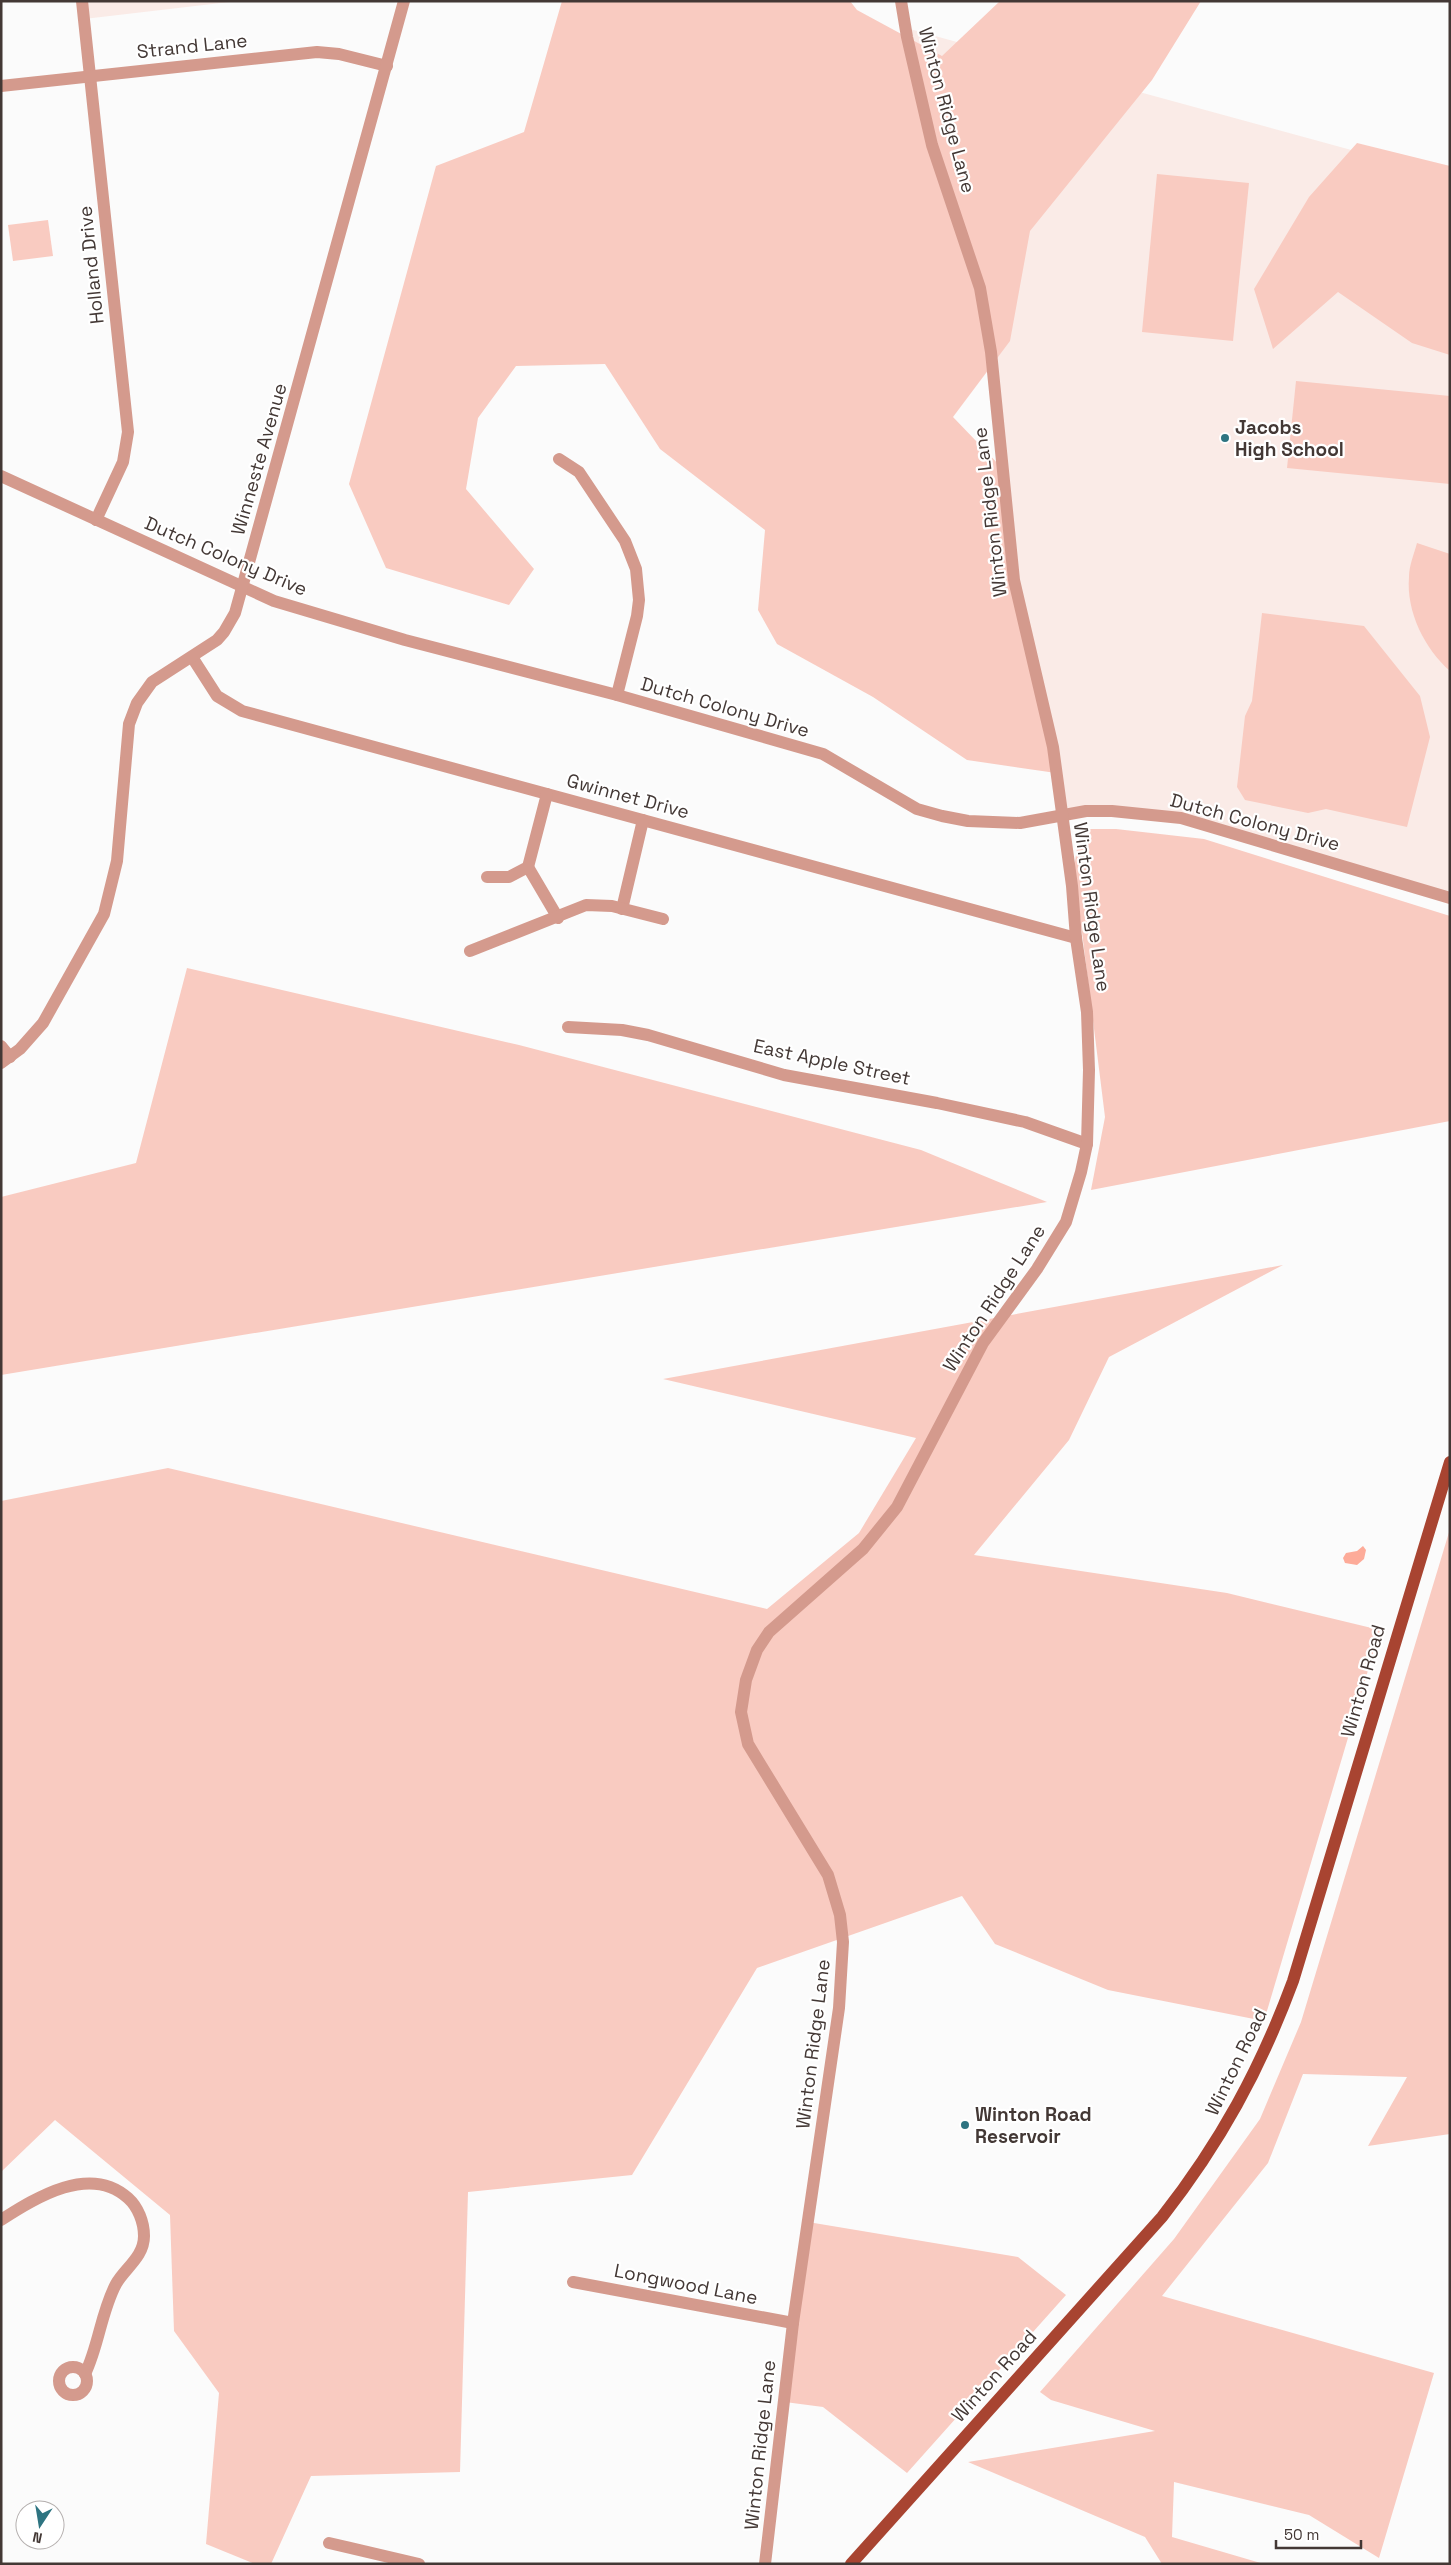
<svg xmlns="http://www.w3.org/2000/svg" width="1451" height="2565" font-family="'Space Grotesk',sans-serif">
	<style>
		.built { fill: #faebe7 }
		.green { fill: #f9cbc1 }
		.water { fill: #fdab99 }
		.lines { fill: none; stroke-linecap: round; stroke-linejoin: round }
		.minor { stroke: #d49a8d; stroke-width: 12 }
		.major { stroke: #a84431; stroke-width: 12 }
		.poi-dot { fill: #2e7481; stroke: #fff; stroke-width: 2 }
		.labels { text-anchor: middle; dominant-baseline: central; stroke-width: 4.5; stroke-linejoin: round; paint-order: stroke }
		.street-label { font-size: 19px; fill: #433835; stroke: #fff }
		.poi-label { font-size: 19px; font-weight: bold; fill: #433835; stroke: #fff; text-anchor: start }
	</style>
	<rect width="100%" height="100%" fill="#fbfbfb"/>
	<g class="built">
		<polygon points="82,1 238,1 84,19"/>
		<polygon points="906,28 1450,177 1450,898 1181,818 1061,816 1019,605 991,352"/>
	</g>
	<g class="green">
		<polygon points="562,1 850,1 857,10 942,56 1000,1 1201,1 1152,80 1030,231 1010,341 953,417 1003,469 1014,580 1056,773 967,760 873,697 777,644 758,610 765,530 660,449 605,364 516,366 478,418 466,489 534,569 509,605 386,568 349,484 436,166 524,132"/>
		<polygon points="1357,143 1450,166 1450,355 1412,343 1338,292 1273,349 1254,289 1309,197"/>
		<polygon points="1157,174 1249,183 1233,341 1142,332"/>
		<polygon points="48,220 53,256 13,261 8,225"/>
		<polygon points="1296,381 1450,396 1450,484 1287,468"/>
		<path d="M1417 543 1450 554V671C1425 649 1406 612 1409 577 1409 566 1414 554 1417 543Z"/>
		<polygon points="1262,613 1364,626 1420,696 1430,737 1407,827 1326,809 1308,813 1245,800 1237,787 1245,716 1252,701"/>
		<polygon points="1080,829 1116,829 1204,839 1450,916 1450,1121 1091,1190 1105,1117 1074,868"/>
		<polygon points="187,968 519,1045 921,1150 1047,1202 1,1375 1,1197 136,1163"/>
		<polygon points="1283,1265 1109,1357 1069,1440 974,1555 1227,1593 1380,1630 1264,2021 1108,1990 995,1944 962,1896 757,1968 632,2175 468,2192 460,2472 311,2476 271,2564 255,2564 206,2544 219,2393 174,2331 170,2215 55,2120 1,2172 1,1501 168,1468 767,1609 859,1533 916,1438 663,1379"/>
		<polygon points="1450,1529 1450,2134 1368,2146 1407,2077 1303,2074 1268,2163 1162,2296 1434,2373 1379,2558 1309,2515 1174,2482 1172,2537 1264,2564 1162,2564 1145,2537 968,2462 1155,2431 1051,2400 1040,2392 1174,2239 1260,2119 1301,2022"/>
		<polygon points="808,2222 1018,2257 1066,2295 907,2473 823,2407 785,2402"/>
	</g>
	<polygon class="water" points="1363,1546 1366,1550 1364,1559 1357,1565 1345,1563 1343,1558 1346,1553 1357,1551"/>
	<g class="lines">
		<g class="minor">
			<polyline points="82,1 128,432 123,462 96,520"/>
			<polyline points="1,86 317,52 339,54 387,66"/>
			<polyline points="559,459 579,472 625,541 636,569 639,600 637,616 617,695"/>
			<polyline points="1,476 274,601 405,640 617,695 823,754 917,809 942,816 968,821 1020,823 1086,811 1112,811 1181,818 1450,898"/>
			<polyline points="192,657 217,696 242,711 1076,938"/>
			<polyline points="528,867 558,918"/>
			<polyline points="487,877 509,877 528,867 547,794"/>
			<polyline points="622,909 643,820"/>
			<polyline points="470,951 586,905 612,906 663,919"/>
			<polyline points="568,1027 622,1030 648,1035 784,1075 937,1103 1025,1122 1087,1144"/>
			<polyline points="1,1046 10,1057"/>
			<polyline points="1,1063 20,1049 43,1023 104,914 117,861 129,724 137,703 152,682 217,640 224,632 235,613 404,1"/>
			<path d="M1 2220C37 2197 90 2164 128 2198 138 2207 144 2222 144 2236 144 2257 125 2268 116 2284 101 2312 99 2345 85 2374"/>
			<polyline points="573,2282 793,2323"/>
			<circle cx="73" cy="2381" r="14"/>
			<polyline points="329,2543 419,2564"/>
			<polyline points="765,2564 793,2323 839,2008 843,1942 840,1915 828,1875 748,1744 741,1712 746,1680 757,1650 769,1632 863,1549 897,1507 983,1343 1037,1269 1066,1222 1081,1172 1087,1144 1089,1070 1087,1012 1076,938 1072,886 1053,747 1014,580 991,352 980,288 932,145 907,37 901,1"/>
		</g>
		<path class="major" d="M851 2564 1162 2217C1220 2143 1260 2070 1293 1981L1450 1462"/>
	</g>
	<g class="poi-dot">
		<circle cx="1225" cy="438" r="5"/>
		<circle cx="965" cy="2125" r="5"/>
	</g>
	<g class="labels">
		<g class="street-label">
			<text transform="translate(192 46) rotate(-6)">Strand Lane</text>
			<text transform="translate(947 110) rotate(75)">Winton Ridge Lane</text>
			<text transform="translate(91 265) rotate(-96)">Holland Drive</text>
			<text transform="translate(259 459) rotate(-74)">Winneste Avenue</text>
			<text transform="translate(990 512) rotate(-97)">Winton Ridge Lane</text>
			<text transform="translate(226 556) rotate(23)">Dutch Colony Drive</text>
			<text transform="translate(725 707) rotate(16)">Dutch Colony Drive</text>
			<text transform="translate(628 796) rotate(15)">Gwinnet Drive</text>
			<text transform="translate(1255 822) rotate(15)">Dutch Colony Drive</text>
			<text transform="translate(1092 907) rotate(82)">Winton Ridge Lane</text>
			<text transform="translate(832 1062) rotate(12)">East Apple Street</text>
			<text transform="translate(994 1298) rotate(-57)">Winton Ridge Lane</text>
			<text transform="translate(1363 1681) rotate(-74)">Winton Road</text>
			<text transform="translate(813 2044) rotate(-83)">Winton Ridge Lane</text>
			<text transform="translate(1236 2062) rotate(-64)">Winton Road</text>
			<text transform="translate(686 2284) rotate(11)">Longwood Lane</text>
			<text transform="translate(994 2376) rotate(-48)">Winton Road</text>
			<text transform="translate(760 2445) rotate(-84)">Winton Ridge Lane</text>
		</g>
		<g class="poi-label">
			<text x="1235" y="427">Jacobs<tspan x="1235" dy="22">High School</tspan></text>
			<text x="975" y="2114">Winton Road<tspan x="975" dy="22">Reservoir</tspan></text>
		</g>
	</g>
	<rect width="1451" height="2565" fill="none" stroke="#433835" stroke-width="5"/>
	<g transform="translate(40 2525) rotate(192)"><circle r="24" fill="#ffffff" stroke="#b4afae"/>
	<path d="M0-4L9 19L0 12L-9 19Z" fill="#2e7481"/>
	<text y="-8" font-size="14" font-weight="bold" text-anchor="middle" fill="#433835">N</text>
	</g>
	<path d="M1276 2540v8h85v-8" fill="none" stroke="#433835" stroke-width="2.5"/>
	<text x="1284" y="2540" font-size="15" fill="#433835" stroke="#ffffff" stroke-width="4" paint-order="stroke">50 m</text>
</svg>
